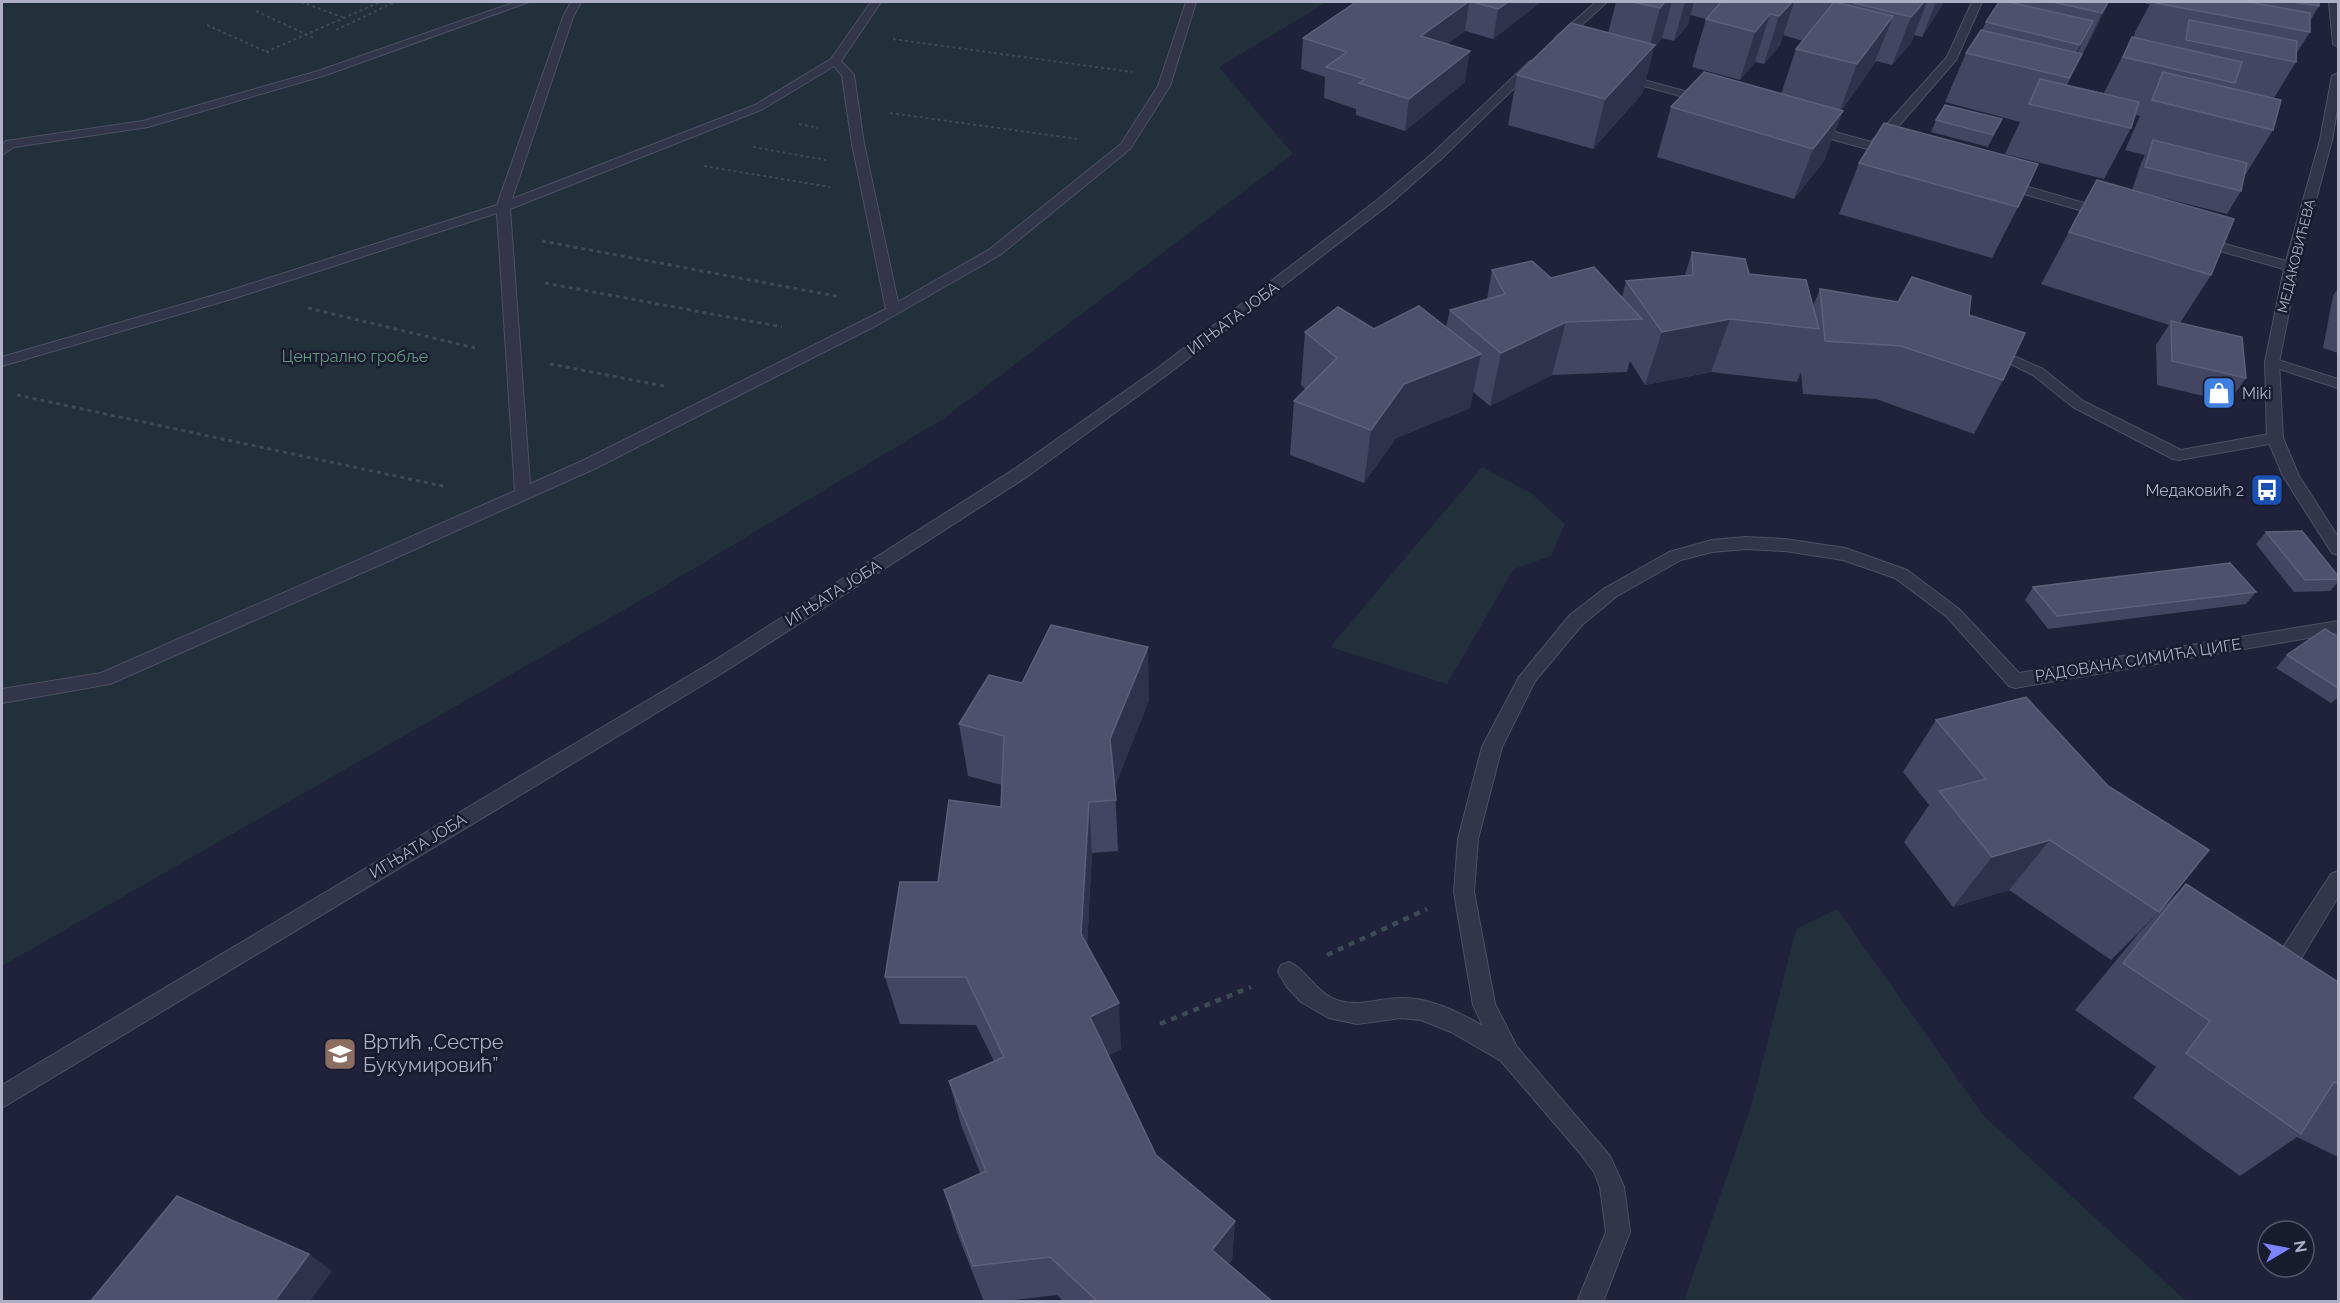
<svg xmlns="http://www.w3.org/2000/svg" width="2340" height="1303" font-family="Raleway,sans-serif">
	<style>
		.green { fill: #21303b }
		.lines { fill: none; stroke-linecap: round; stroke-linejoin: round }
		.lane-casing { stroke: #4e5065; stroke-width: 2 }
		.street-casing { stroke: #4e5065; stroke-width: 2 }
		.path-far2 { stroke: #3c4b55; stroke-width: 2; stroke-dasharray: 3 3; stroke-linecap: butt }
		.path-far1 { stroke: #3c4b55; stroke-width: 3; stroke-dasharray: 4 4; stroke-linecap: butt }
		.path { stroke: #3c4b55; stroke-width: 4.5; stroke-dasharray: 6 6; stroke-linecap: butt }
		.lane { fill: #33354a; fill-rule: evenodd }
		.street { fill: #33354a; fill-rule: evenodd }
		.wall { fill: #434562 }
		.shaded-wall { fill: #30324d }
		.building { fill: #4f506d; stroke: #5e5f7b; stroke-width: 1.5 }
		.labels { text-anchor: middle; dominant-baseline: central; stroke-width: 5; stroke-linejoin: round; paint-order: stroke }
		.far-street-label { font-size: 14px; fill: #aeafc7; stroke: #191b2f }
		.street-label { font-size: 16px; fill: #aeafc7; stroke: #191b2f }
		.park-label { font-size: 16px; fill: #649981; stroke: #191b2f }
		.poi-label { font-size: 16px; fill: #aeafc7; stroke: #191b2f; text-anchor: start }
		.near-poi-label { font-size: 20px; fill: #aeafc7; stroke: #191b2f; text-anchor: start }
	</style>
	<rect width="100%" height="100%" fill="#1f223a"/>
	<g class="green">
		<polygon points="2,2 1327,2 1219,67 1293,154 943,419 643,599 2,966"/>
		<polygon points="1482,467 1531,493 1565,524 1551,556 1514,569 1447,684 1330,647"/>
		<polygon points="1837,909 1984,1116 2186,1301 1684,1301 1752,1103 1796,929"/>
	</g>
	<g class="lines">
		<defs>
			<g id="lane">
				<polygon points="515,2 529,2 326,75 148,127 14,147 2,155 2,145 6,141 143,121 318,71"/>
				<path d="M571 2H581L573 17 512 199 755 105 831 59 871 2H881L841 61 854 75 864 144 898 302 990 249 1121 144 1158 86 1186 2H1196L1170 86 1130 149 1000 255 881 323 594 469 382 564 110 684 2 703V689L101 673 515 491 497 213 235 298 2 366V357L225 292 497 205 563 17ZM834 66 842 76 852 144 886 309 582 461 530 484 510 209 763 109Z"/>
				<polygon points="2016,357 2043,369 2083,401 2181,450 2275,433 2283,438 2275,443 2179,460 2173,459 2073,407 2033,375 2011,364 2009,361 2011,358"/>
				<polygon points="2272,358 2338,379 2338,388 2267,365 2265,362 2267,359"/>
				<path d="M1745 537 1785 539 1845 548 1907 570 1959 609 2019 673 2338 621V633L2015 688 2009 686 1947 617 1895 578 1843 560 1785 551 1745 549 1712 552 1681 560 1617 596 1582 625 1535 681 1502 747 1478 839 1474 892 1495 1004 1517 1047 1610 1156 1624 1187 1630 1232 1603 1302H1577L1606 1232 1600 1187 1594 1172 1579 1152 1501 1061 1451 1032 1421 1020 1401 1018 1357 1024 1329 1018 1301 1002 1287 987 1278 972 1281 965 1289 962C1307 969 1315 994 1340 1001 1361 1007 1379 998 1400 998 1429 997 1459 1012 1483 1026L1473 1005 1454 892 1458 839 1482 747 1519 677 1570 615 1605 588 1669 552 1712 540Z"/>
				<polygon points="2338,871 2338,897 2300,960 2292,963 2284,960 2281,953 2284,946 2331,874"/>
			</g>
			<g id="street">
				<polygon points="1596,2 1607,2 1563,42 1555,42 1555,38"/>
				<polygon points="1972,2 1982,2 1956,60 1882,145 1897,149 1897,155 1889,155 1806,132 1804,129 1810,125 1871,142 1947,57"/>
				<polygon points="2329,2 2338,2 2338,47 2333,44"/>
				<polygon points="1530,61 1540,63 1441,159 1391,203 1168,374 1028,476 724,672 2,1108 2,1085 712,662 1016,468 1158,368 1381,197 1433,153"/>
				<polygon points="2338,73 2338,104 2332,140 2298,267 2279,362 2283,438 2299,476 2338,537 2338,555 2332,553 2283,476 2267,438 2265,362 2284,269 2195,244 2193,241 2200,237 2286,261 2320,140 2332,76"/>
				<polygon points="1622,74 1710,98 1712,100 1706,103 1618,79 1616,77"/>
				<polygon points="2004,180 2112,211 2113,214 2107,218 2000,187 2000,181"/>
			</g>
		</defs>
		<use href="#lane" class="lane-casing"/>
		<use href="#street" class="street-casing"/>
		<g class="path-far2">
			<polyline points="301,2 345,18"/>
			<polyline points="256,11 316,39"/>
			<polyline points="207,25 269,53"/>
			<polyline points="336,30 395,2"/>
			<polyline points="893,39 1132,72"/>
			<polyline points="266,52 380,2"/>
			<polyline points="890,113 1078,139"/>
			<polyline points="799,124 818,128"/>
			<polyline points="753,147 826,160"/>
			<polyline points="704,166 830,187"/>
		</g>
		<g class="path-far1">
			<polyline points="542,241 841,297"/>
			<polyline points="545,283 782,327"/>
			<polyline points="308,308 475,348"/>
			<polyline points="550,364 664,386"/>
			<polyline points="17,395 447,487"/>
		</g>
		<g class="path">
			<polyline points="1327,955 1427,909"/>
			<polyline points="1160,1024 1251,987"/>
		</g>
		<use href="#lane" class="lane"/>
		<use href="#street" class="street"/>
	</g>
	<g class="wall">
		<polygon points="1356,2 1541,2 1493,39 1465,31 1447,44 1465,82 1405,131 1356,115 1356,109 1324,98 1325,77 1301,69 1303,38"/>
		<polygon points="1616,2 1944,2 1922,37 1914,35 1911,43 1892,65 1876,61 1874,64 1841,111 1843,111 1824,161 1794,199 1657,157 1671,107 1781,94 1796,49 1803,41 1783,35 1780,45 1764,64 1755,62 1740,80 1692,67 1706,19 1690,15 1688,25 1674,41 1662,38 1654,48 1642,94 1593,149 1508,125 1517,75 1608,33"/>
		<polygon points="1999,2 2114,2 2109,2 2067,85 2104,93 2132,37 2134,37 2135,32 2150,4 2146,4 2146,2 2319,2 2319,6 2310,21 2310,32 2296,54 2296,62 2274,98 2273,130 2244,177 2241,191 2227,214 2132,190 2141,163 2145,155 2125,150 2140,116 2135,115 2131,128 2104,179 2005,154 2020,122 1945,102 1966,53 1982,30 1986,22"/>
		<polygon points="2002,119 1988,147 1931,132 1936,120"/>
		<polygon points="1859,163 2018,207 1992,258 1839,214"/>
		<polygon points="2069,232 2211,275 2180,323 2246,378 2229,402 2157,385 2156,345 2169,325 2041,284"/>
		<polygon points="1692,252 1749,274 1813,306 1820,289 1969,315 2003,380 1974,434 1876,399 1803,394 1801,372 1797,382 1711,372 1645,385 1630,361 1627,372 1552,375 1490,406 1473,392 1470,408 1396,438 1364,483 1290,455 1294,401 1306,390 1301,385 1305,332 1374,329 1446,327 1450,310 1487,299 1492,270 1551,278 1622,297 1626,281 1685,275"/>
		<polygon points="2338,288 2338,353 2323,348 2333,296"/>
		<polygon points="2266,532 2338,576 2338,582 2330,591 2294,592 2256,544"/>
		<polygon points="2033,587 2256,592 2246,604 2048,629 2025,600"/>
		<polygon points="2338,637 2338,698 2331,703 2276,668 2287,655"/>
		<polygon points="1022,683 1149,700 1115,786 1118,851 1092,853 1087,946 1121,1049 1108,1056 1156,1155 1235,1221 1232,1260 1228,1264 1273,1302 1064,1302 1057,1295 997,1302 984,1302 956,1230 944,1190 980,1173 961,1125 949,1081 994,1061 976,1025 900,1024 885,977 938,882 1001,807 1002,785 968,776 959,724"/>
		<polygon points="1936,720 2159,912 2111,960 2009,890 1953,907 1904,842 1929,805 1903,772"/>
		<polygon points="2186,884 2338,982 2338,1157 2297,1137 2240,1176 2133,1098 2156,1067 2075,1010 2138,934"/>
	</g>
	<g class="shaded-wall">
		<polygon points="1468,2 1469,2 1465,31 1417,67 1421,36"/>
		<polygon points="1508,2 1541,2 1493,39 1498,9"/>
		<polygon points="1665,2 1672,2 1662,38 1654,48 1642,94 1593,149 1605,99 1648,52 1660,8"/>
		<polygon points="1685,2 1694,2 1688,25 1674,41"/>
		<polygon points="1792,2 1794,2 1780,45 1764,64 1779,16"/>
		<polygon points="1924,2 1927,2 1911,43 1892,65 1911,17"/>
		<polygon points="1936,2 1944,2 1922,37"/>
		<polygon points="2109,2 2091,39 2079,61 2102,13"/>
		<polygon points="1770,14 1755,62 1740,80 1755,32"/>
		<polygon points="1893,16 1874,64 1839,113 1857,64"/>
		<polygon points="2093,21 2070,69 2064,77 2080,45"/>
		<polygon points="1470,51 1465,82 1405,131 1409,99"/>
		<polygon points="1843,111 1824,161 1794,199 1813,149"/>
		<polygon points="1730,319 1711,372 1645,385 1662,332"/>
		<polygon points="1566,322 1552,375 1490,406 1501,353"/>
		<polygon points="1481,354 1470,408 1396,438 1364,483 1371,430 1404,384"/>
		<polygon points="1148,647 1149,700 1113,791 1110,739"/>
		<polygon points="1089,802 1092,853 1085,982 1081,934"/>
		<polygon points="2050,840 2009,890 1953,907 1992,857"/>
		<polygon points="1119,1003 1121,1049 1094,1063 1090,1017"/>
		<polygon points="1235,1221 1232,1260 1210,1288 1212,1250"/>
		<polygon points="309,1254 332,1271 309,1302 274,1302"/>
	</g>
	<g class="building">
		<polygon points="1356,2 1468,2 1421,36 1470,51 1409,99 1359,83 1365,79 1326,67 1347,52 1303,38"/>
		<polygon points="1473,2 1508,2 1498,9"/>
		<polygon points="1633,2 1665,2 1660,8"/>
		<polygon points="1718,2 1792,2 1779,16 1770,14 1755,32 1706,19 1721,2"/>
		<polygon points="1834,2 1893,16 1857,64 1796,49"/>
		<polygon points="1850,2 1924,2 1911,17"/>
		<polygon points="1999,2 2009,2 2093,21 2080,45 1986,22"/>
		<polygon points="2053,2 2108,2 2102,13"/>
		<polygon points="2157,2 2249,2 2310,13 2310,32 2156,3"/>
		<polygon points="2293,2 2319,2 2319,6"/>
		<polygon points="2189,20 2297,41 2296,62 2186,40"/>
		<polygon points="1571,23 1655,45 1605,99 1517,75"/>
		<polygon points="1981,30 2082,54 2069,78 1966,53"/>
		<polygon points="2132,37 2242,62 2235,83 2123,57"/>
		<polygon points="1704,72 1843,111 1813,149 1671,107"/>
		<polygon points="2163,72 2281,100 2273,130 2152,100"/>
		<polygon points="2040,79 2139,102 2131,128 2029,104"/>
		<polygon points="1945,105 2002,119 1993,135 1936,120"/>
		<polygon points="1884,123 2038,164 2018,207 1859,163"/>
		<polygon points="2153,140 2247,163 2241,191 2145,167"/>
		<polygon points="2097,180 2234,219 2211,275 2069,232"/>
		<polygon points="1692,252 1745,259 1749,274 1806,280 1819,329 1730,319 1662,332 1626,281 1693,275"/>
		<polygon points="1532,261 1551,278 1594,267 1642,319 1566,322 1501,353 1450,310 1505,294 1492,270"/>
		<polygon points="1912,277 1971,296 1969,315 2025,333 2003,380 1901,346 1825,341 1820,289 1898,302"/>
		<polygon points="1419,306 1481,354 1404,384 1371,430 1294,401 1337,358 1305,332 1338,307 1374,329"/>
		<polygon points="2171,321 2242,337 2246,378 2172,361"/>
		<polygon points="2302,531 2338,576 2338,579 2305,580 2266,532"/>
		<polygon points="2230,563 2256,592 2057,616 2033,587"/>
		<polygon points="1051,625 1148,647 1110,739 1116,800 1089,802 1081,934 1119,1003 1090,1017 1156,1155 1235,1221 1212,1250 1273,1302 1098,1302 1050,1257 973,1266 944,1190 986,1171 949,1081 1004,1057 966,977 885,977 900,882 938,882 949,800 1001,807 1004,736 959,724 989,675 1022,683"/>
		<polygon points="2325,629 2338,637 2338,688 2287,655"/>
		<polygon points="2026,697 2108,786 2209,850 2159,912 2050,840 1992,857 1939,791 1986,779 1936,720"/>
		<polygon points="2186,884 2338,982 2338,1084 2334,1082 2301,1134 2186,1053 2210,1021 2123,963"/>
		<polygon points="177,1196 309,1254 274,1302 90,1302"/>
	</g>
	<defs>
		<symbol id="shop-square" viewBox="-11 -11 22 22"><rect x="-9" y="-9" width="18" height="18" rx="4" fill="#3f7fe0" stroke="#191b2f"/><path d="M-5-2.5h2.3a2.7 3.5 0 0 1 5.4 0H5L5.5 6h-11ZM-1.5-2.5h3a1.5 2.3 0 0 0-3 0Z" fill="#fff"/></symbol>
		<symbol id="bus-square" viewBox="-11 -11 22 22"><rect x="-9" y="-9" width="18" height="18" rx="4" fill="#1a4fb4" stroke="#191b2f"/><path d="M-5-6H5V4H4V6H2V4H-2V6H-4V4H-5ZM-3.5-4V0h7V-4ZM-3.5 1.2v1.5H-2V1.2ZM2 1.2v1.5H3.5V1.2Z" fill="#fff"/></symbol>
		<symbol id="school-square" viewBox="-11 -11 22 22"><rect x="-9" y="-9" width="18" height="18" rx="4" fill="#8d6e63" stroke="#191b2f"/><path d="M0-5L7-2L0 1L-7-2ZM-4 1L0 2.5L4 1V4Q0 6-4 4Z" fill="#fff"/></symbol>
	</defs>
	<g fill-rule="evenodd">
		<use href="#shop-square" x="2200" y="374" width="38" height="38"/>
		<use href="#bus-square" x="2248" y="471" width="38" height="38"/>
		<use href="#school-square" x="321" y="1035" width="38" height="38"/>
	</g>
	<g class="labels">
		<g class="far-street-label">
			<text transform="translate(2296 256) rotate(-76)">МЕДАКОВИЋЕВА</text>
		</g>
		<g class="street-label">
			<text transform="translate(1233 318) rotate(-37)">ИГЊАТА ЈОБА</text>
			<text transform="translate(833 593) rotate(-32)">ИГЊАТА ЈОБА</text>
			<text transform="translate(2138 660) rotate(-9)">РАДОВАНА СИМИЋА ЦИГЕ</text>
			<text transform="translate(418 846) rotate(-31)">ИГЊАТА ЈОБА</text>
		</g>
		<g class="park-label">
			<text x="355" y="356">Централно гробље</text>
		</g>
		<g class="poi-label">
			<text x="2242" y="393">Miki</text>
			<text x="2244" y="490" text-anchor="end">Медаковић 2</text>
		</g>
		<g class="near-poi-label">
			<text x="363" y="1042">Вртић „Сестре<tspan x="363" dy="23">Букумировић”</tspan></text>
		</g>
	</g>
	<rect width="2340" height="1303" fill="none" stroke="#aeafc7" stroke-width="6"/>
	<g transform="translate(2286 1249) rotate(80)"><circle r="28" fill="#191b2f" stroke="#55566c" stroke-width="1.5"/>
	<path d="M0-4.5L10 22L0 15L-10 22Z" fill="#7b83ff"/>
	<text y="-9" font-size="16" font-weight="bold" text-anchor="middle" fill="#aeafc7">N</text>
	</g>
</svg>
